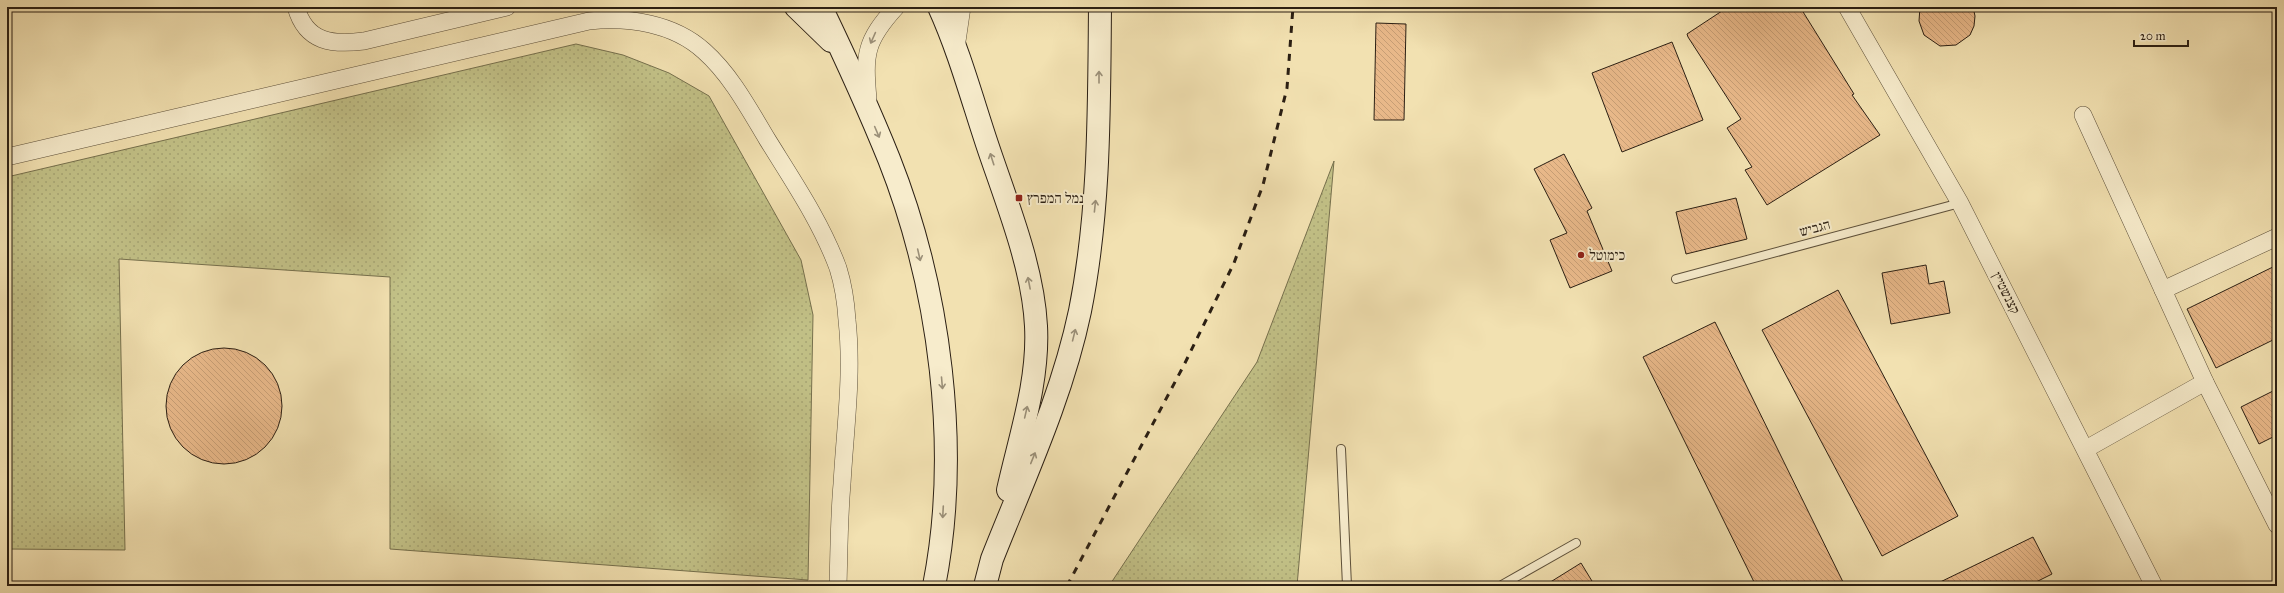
<svg xmlns="http://www.w3.org/2000/svg" width="2284" height="593" font-family="'IM FELL Great Primer','Frank Ruhl Libre',serif">
	<style>
		.grass { fill: url(#grass-dots); stroke: #76704d }
		.building { fill: url(#building-back-hatch); stroke: #2b1f13 }
		.lines { fill: none; stroke-linecap: round; stroke-linejoin: round }
		.lane-casing { stroke: #5d503a; stroke-width: 10 }
		.street-casing { stroke: #5d503a; stroke-width: 18 }
		.secondary-casing { stroke: #2b1f13; stroke-width: 24 }
		.lane { stroke: #f7eccc; stroke-width: 8 }
		.street { stroke: #f7eccc; stroke-width: 17 }
		.secondary { stroke: #f7eccc; stroke-width: 22 }
		.rail { stroke: #2b1f13; stroke-width: 3; stroke-dasharray: 7 7; stroke-linecap: butt }
		.oneway { stroke: #9b9079 }
		.poi-dot { fill: #8f2418; stroke: #f7eccc; stroke-width: 1.5 }
		.labels { text-anchor: middle; dominant-baseline: central; stroke-width: 4; stroke-linejoin: round; paint-order: stroke }
		.poi-label { font-size: 14px; fill: #2b1f13; stroke: #f7eccc; text-anchor: start }
		.street-label { font-size: 14px; fill: #2b1f13; stroke: #f7eccc }
	</style>
	<defs>
		<pattern id="grass-dots" width="8" height="8" patternUnits="userSpaceOnUse"><rect width="8" height="8" fill="#c2c187"/><path d="M2 2h.1M6 6h.1" fill="none" stroke="#a7a574" stroke-width="1.8" stroke-linecap="round"/></pattern>
		<pattern id="building-back-hatch" width="6" height="6" patternUnits="userSpaceOnUse"><rect width="6" height="6" fill="#e8b889"/><path d="M-1 5l2 2M0 0l6 6M5-1l2 2" fill="none" stroke="#c79e75"/></pattern>
	</defs>
	<rect width="100%" height="100%" fill="#f2e1b1"/>
	<filter id="stains"><feTurbulence type="fractalNoise" baseFrequency=".005" numOctaves="4"/><feColorMatrix values="0 0 0 0 .2 0 0 0 0 .09 0 0 0 0 .02 0 0 0 .5 -.17"/></filter>
	<radialGradient id="worn" r=".72"><stop offset=".6" stop-color="#630" stop-opacity="0"/><stop offset="1" stop-color="#630" stop-opacity=".3"/></radialGradient>
	<g class="grass">
		<polygon points="576,44 623,55 669,73 709,96 801,260 813,315 808,580 390,549 390,277 119,259 125,550 7,549 7,177"/>
		<polygon points="1334,161 1297,586 1109,586 1257,362"/>
	</g>
	<g class="building">
		<polygon points="1728,7 1800,7 1854,94 1852,95 1880,135 1767,205 1745,170 1752,167 1727,128 1741,119 1688,37 1687,34"/>
		<polygon points="1920,7 1973,7 1975,16 1974,26 1970,35 1956,45 1940,46 1924,35 1919,21"/>
		<polygon points="1376,23 1406,24 1404,120 1374,120"/>
		<polygon points="1672,42 1703,120 1622,152 1592,73"/>
		<polygon points="1564,154 1592,208 1587,211 1612,271 1570,288 1550,240 1567,233 1534,169"/>
		<polygon points="1736,198 1747,239 1686,254 1676,212"/>
		<polygon points="1926,265 1929,284 1944,281 1950,313 1891,324 1882,273"/>
		<polygon points="2277,265 2277,338 2216,368 2187,309"/>
		<polygon points="1838,290 1958,516 1882,556 1762,330"/>
		<polygon points="1715,322 1843,582 1835,586 1756,586 1643,357"/>
		<circle cx="224" cy="406" r="58"/>
		<polygon points="2277,389 2277,435 2259,444 2241,407"/>
		<polygon points="2033,537 2052,574 2028,586 1932,586"/>
		<polygon points="1581,563 1595,586 1544,586"/>
	</g>
	<g class="lines">
		<defs>
			<g id="lane">
				<polyline points="1676,279 1960,203"/>
				<polyline points="1341,449 1347,586"/>
				<polyline points="1500,586 1576,543"/>
			</g>
			<g id="street">
				<path d="M296 7C306 43 333 45 364 41L507 7"/>
				<polyline points="1847,7 1960,203 2154,586"/>
				<polyline points="956,48 962,7"/>
				<path d="M868 99C864 54 865 41 896 7"/>
				<polyline points="2083,115 2205,382 2277,525"/>
				<path d="M7 157 589 21C629 17 673 23 704 51 731 75 749 109 767 139 793 181 821 222 838 268 843 284 846 304 847 320 853 375 845 429 842 484 839 518 839 552 838 586"/>
				<polyline points="2163,290 2277,237"/>
				<polyline points="2086,449 2205,382"/>
			</g>
			<g id="secondary">
				<polyline points="796,7 831,41"/>
				<path d="M821 7C845 57 868 107 889 159 940 288 961 449 934 586"/>
				<path d="M939 7C959 51 972 99 987 144 1006 201 1033 266 1036 326 1039 381 1020 436 1008 490"/>
				<path d="M985 586 992 559C1024 478 1062 397 1080 311 1100 211 1099 109 1100 7"/>
			</g>
		</defs>
		<use href="#lane" class="lane-casing"/>
		<use href="#street" class="street-casing"/>
		<use href="#secondary" class="secondary-casing"/>
		<use href="#lane" class="lane"/>
		<use href="#street" class="street"/>
		<use href="#secondary" class="secondary"/>
		<polyline class="rail" points="1067,586 1184,365 1234,263 1263,185 1287,88 1293,7"/>
	</g>
	<defs><path id="oneway-shaft" d="M-6 0H5M1.5-3L5.5 0L1.5 3" fill="none" stroke-width="1.6" stroke-linecap="round" stroke-linejoin="round"/></defs>
	<g class="oneway">
		<use href="#oneway-shaft" transform="translate(873 38) rotate(114)"/>
		<use href="#oneway-shaft" transform="translate(1099 77) rotate(-90)"/>
		<use href="#oneway-shaft" transform="translate(877 132) rotate(67)"/>
		<use href="#oneway-shaft" transform="translate(992 159) rotate(-108)"/>
		<use href="#oneway-shaft" transform="translate(1095 206) rotate(-84)"/>
		<use href="#oneway-shaft" transform="translate(919 255) rotate(77)"/>
		<use href="#oneway-shaft" transform="translate(1029 283) rotate(-101)"/>
		<use href="#oneway-shaft" transform="translate(1074 335) rotate(-76)"/>
		<use href="#oneway-shaft" transform="translate(942 383) rotate(85)"/>
		<use href="#oneway-shaft" transform="translate(1026 412) rotate(-77)"/>
		<use href="#oneway-shaft" transform="translate(1033 458) rotate(-68)"/>
		<use href="#oneway-shaft" transform="translate(943 512) rotate(93)"/>
	</g>
	<g class="poi-dot">
		<rect x="1015" y="194" width="8" height="8" rx="2"/>
		<circle cx="1581" cy="255" r="4"/>
	</g>
	<g class="labels">
		<g class="poi-label">
			<text x="1027" y="198">נמל המפרץ</text>
			<text x="1589" y="255">כימוטל</text>
		</g>
		<g class="street-label">
			<text transform="translate(1815 228) rotate(-15)">הגביש</text>
			<text transform="translate(2006 293) rotate(63)">קצנשטיין</text>
		</g>
	</g>
	<rect width="2284" height="593" fill="none" stroke="#f2e1b1" stroke-width="24"/>
	<rect x="8" y="8" width="2268" height="577" fill="none" stroke="#2b1f13" stroke-width="2"/>
	<rect x="12" y="12" width="2260" height="569" fill="none" stroke="#2b1f13"/>
	<path d="M2134 40v6h54v-6" fill="none" stroke="#2b1f13" stroke-width="2"/>
	<text x="2140" y="40" font-size="12" fill="#2b1f13" stroke="#f7eccc" stroke-width="3" paint-order="stroke">20 m</text>
	<rect width="100%" height="100%" filter="url(#stains)"/>
	<rect width="100%" height="100%" fill="url(#worn)"/>
</svg>
